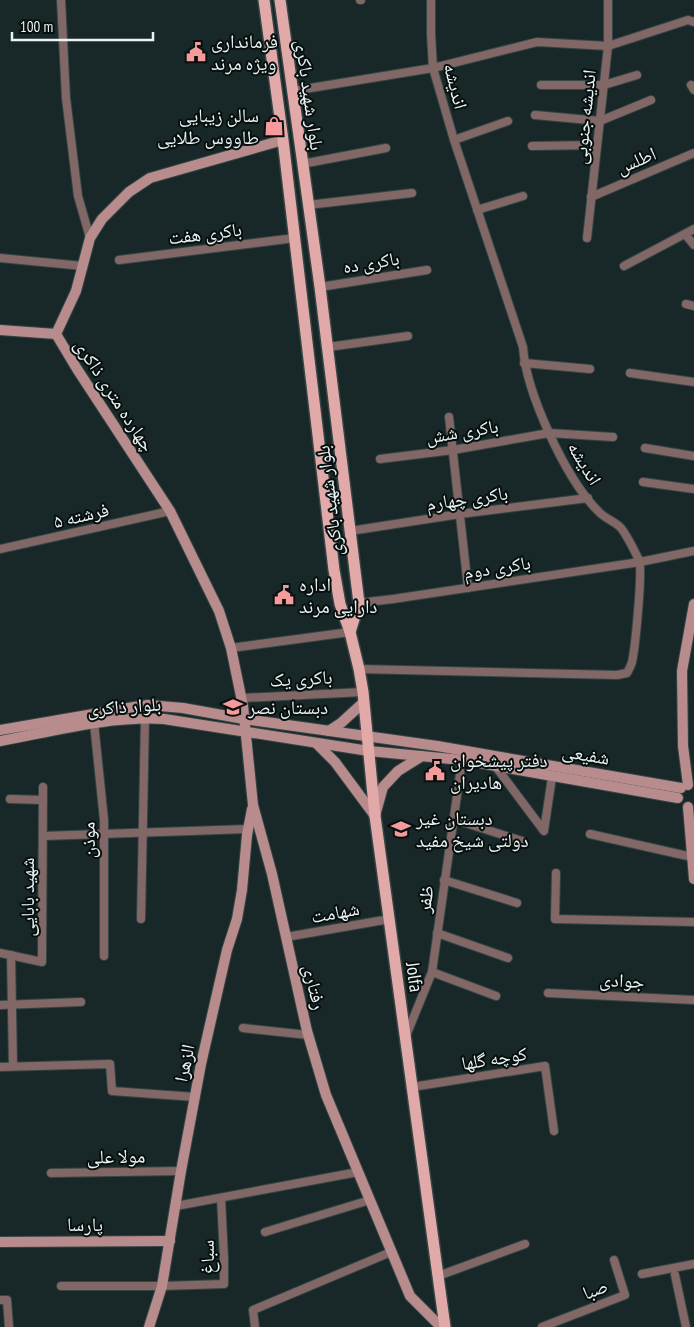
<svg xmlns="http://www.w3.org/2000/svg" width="694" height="1327" font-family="'PT Sans Narrow','Noto Naskh Arabic',sans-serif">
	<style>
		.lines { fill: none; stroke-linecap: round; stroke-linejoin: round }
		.street-casing { stroke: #354545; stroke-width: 10 }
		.secondary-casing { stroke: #354545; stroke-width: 12 }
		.primary-casing { stroke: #354545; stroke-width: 14 }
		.street { stroke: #826767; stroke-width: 8 }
		.secondary { stroke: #b88c8c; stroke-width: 10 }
		.primary { stroke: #e2a9a9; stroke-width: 11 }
		.labels { text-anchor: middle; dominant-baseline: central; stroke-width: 4; stroke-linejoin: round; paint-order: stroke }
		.poi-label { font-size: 19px; fill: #eaf4f4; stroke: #080f0f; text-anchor: start }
		.street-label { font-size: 19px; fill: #eaf4f4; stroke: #080f0f }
	</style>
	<rect width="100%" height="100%" fill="#182828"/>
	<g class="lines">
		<defs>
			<g id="street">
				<polyline points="61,0 66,98 78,196 90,238"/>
				<polyline points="360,0 361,0"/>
				<polyline points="541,85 604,85 637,75"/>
				<polyline points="691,85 694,90"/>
				<polyline points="292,91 433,68 537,42 608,46 688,20 694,22"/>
				<polyline points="535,115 600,121 651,100"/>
				<polyline points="454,140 508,121"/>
				<polyline points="532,146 597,145"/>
				<polyline points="302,164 386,148"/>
				<polyline points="591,197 694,153"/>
				<polyline points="308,205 412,193"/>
				<polyline points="477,210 523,196"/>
				<polyline points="685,234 694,245"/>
				<polyline points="587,238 608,46 608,0"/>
				<polyline points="0,258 83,266"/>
				<polyline points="119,260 295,238"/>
				<polyline points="624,266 694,229"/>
				<polyline points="320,287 427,270"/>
				<polyline points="686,304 694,306"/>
				<polyline points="328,347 408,336"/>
				<polyline points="524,363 590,369"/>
				<polyline points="630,373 694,382"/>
				<polyline points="449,417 468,588"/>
				<polyline points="645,448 694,456"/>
				<polyline points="380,459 453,450 549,433 613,437"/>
				<polyline points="643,482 694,489"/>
				<polyline points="350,531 460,514 588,498"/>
				<polyline points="0,549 170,511"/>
				<polyline points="359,603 393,599 640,562 694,551"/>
				<polyline points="231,648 350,632"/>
				<path d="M359 669 617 675 627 673C629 669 631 666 632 662 635 649 643 570 639 560 635 552 626 533 620 527 614 521 604 518 598 511 566 479 526 393 523 347L454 140 433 68 431 34V0"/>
				<polyline points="242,698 363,692"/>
				<polyline points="94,723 104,820 104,956"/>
				<polyline points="496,767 544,831 552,777"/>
				<polyline points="10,799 43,800"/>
				<polyline points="453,819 522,841"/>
				<polyline points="590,834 692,857"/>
				<polyline points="43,836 248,829"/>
				<polyline points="556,873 555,919 694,922"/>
				<polyline points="444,880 517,903"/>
				<polyline points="141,919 145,718 148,705"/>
				<polyline points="437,933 508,958"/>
				<polyline points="286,937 390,919"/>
				<polyline points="0,953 42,962 43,787"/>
				<polyline points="11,955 13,1066"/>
				<polyline points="432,972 496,996"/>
				<polyline points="548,993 694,1000"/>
				<polyline points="0,1005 81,1002"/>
				<polyline points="243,1028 308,1035"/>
				<polyline points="406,1036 432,972 462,760"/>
				<polyline points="0,1067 110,1064 112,1091 195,1097"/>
				<polyline points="412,1087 545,1066 554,1131"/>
				<polyline points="51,1173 181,1171"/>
				<polyline points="176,1206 358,1172"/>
				<polyline points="265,1232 370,1200"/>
				<polyline points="642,1274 694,1264"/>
				<polyline points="675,1275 686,1327"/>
				<polyline points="438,1276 525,1244"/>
				<polyline points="61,1286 162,1286 224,1284 224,1258 221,1198"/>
				<polyline points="0,1300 7,1300 9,1327"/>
				<polyline points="255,1327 253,1310 391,1252"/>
				<polyline points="542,1327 625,1295 614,1260"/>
			</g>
			<g id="secondary">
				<polyline points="283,140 150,178 129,192 102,219 90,238 76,291 56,334 77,369 170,511 219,611 231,648 243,706 253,805 272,874 307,1031 326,1095 410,1296 441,1327"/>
				<polyline points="0,330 56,334"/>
				<polyline points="0,730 134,707 148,705 183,708 244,719 437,746 681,788"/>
				<polyline points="329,731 341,723 364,702"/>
				<path d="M0 741C54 731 109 716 164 719L369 751 462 760 678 798"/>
				<polyline points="316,743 335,762 375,816 383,787 398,771 422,756"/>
				<polyline points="688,785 683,746 682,671 694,604"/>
				<polyline points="688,807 694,879"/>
				<polyline points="0,1242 170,1241"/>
				<polyline points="149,1327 162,1286 181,1171 201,1064 227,950 237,919 242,890 247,835 252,809"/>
			</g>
			<g id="primary">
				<polyline points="264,0 283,140 334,570 340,604 350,632 359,603 320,287 280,0"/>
				<polyline points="350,632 359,669 363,692 375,816 445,1327"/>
			</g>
		</defs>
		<use href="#street" class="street-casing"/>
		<use href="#secondary" class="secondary-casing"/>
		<use href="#primary" class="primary-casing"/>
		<use href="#street" class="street"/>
		<use href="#secondary" class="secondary"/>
		<use href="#primary" class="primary"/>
	</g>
	<defs>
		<symbol id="civic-bare" viewBox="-9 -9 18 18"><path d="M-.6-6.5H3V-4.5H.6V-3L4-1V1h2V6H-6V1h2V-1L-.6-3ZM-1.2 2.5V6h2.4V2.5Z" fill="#f59b9c" stroke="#080f0f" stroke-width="2.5" paint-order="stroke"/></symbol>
		<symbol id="shop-bare" viewBox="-9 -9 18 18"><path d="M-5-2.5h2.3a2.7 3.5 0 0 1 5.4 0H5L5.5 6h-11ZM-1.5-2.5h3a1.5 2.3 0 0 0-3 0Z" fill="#f59b9c" stroke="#080f0f" stroke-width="2.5" paint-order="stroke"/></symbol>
		<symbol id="school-bare" viewBox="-9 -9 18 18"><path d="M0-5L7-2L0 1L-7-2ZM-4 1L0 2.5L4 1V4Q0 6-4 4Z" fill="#f59b9c" stroke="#080f0f" stroke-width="2.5" paint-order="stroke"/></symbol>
	</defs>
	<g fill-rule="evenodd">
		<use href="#civic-bare" x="182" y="38" width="28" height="28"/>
		<use href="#shop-bare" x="260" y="112" width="28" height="28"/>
		<use href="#civic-bare" x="270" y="581" width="28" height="28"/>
		<use href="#school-bare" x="219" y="693" width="28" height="28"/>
		<use href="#civic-bare" x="421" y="757" width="28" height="28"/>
		<use href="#school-bare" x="387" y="815" width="28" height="28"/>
	</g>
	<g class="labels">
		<g class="poi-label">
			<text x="211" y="41">فرمانداری<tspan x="211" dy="22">ویژه مرند</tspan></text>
			<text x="259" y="115" text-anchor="end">سالن زیبایی<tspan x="259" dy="22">طاووس طلایی</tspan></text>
			<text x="299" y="584">اداره<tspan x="299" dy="22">دارایی مرند</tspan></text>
			<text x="248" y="707">دبستان نصر</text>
			<text x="450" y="760">دفتر پیشخوان<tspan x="450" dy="22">هادیران</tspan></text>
			<text x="416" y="818">دبستان غیر<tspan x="416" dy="22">دولتی شیخ مفید</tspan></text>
		</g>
		<g class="street-label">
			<text transform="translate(456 86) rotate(76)">اندیشه</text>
			<text transform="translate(310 95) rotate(82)">بلوار شهید باکری</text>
			<text transform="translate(584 117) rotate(-84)">اندیشه جنوبی</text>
			<text transform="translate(636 160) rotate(-23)">اطلس</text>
			<text transform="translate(205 233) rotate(-7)">باکری هفت</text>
			<text transform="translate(371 262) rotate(-9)">باکری ده</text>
			<text transform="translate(115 395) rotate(57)">چهارده متری ذاکری</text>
			<text transform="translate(462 431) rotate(-9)">باکری شش</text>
			<text transform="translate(585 463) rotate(59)">اندیشه</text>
			<text transform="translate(467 498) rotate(-8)">باکری چهارم</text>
			<text transform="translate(329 501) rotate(-97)">بلوار شهید باکری</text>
			<text transform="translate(81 515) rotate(-13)">فرشته ۵</text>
			<text transform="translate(497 567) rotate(-9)">باکری دوم</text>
			<text transform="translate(301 678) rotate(-3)">باکری یک</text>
			<text transform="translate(124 706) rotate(-4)">بلوار ذاکری</text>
			<text transform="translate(586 754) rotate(10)">شفیعی</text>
			<text transform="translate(88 840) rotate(-91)">موذن</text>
			<text transform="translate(27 897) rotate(-90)">شهید بابایی</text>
			<text transform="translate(425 899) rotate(-82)">ظفر</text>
			<text transform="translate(335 912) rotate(-10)">شهامت</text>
			<text transform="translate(415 977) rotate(82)">Jolfa</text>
			<text transform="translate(622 980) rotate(3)">جوادی</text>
			<text transform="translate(315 987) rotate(77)">رفتاری</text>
			<text transform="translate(494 1058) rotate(-9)">کوچه گلها</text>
			<text transform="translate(184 1063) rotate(-78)">الزهرا</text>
			<text transform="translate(116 1156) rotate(-1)">مولا علی</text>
			<text x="85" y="1224">پارسا</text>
			<text transform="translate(207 1257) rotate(-91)">سباغ</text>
			<text transform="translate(595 1289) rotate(-21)">صبا</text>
		</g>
	</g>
	<path d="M12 32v8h141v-8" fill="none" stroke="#eaf4f4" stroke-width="2.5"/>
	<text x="20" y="32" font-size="15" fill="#eaf4f4" stroke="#080f0f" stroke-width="4" paint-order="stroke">100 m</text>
</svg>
